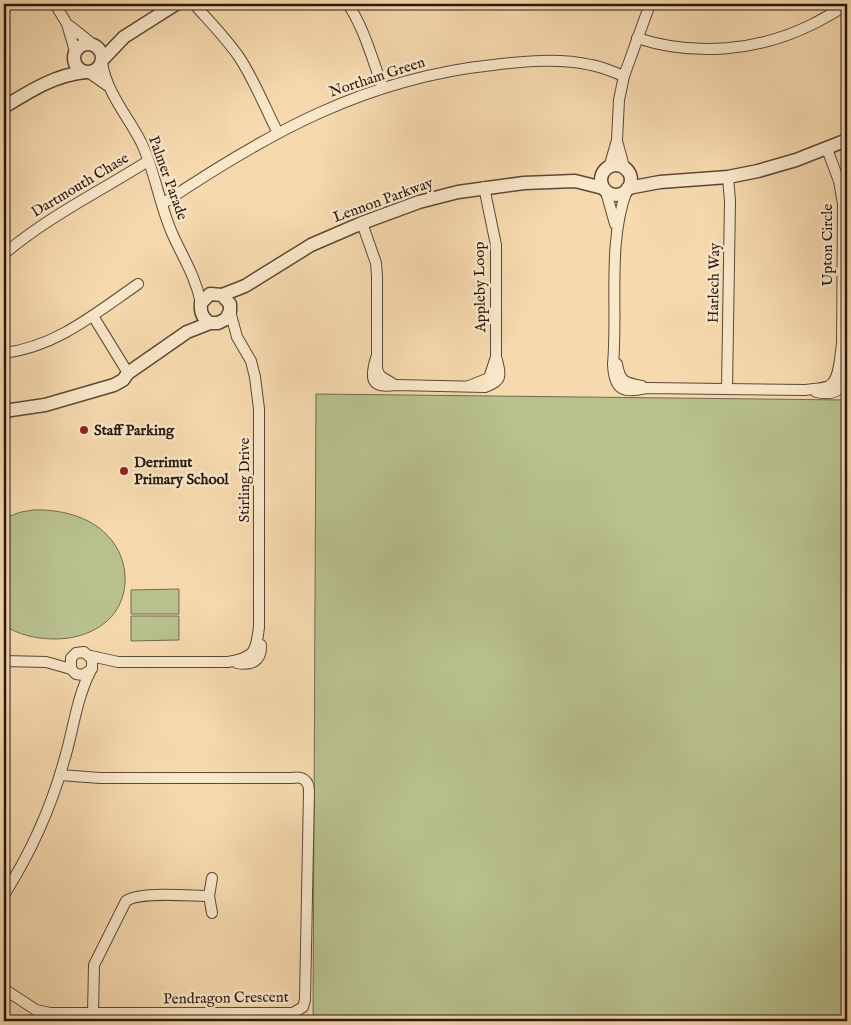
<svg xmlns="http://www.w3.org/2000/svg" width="851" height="1025" font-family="'IM FELL English',serif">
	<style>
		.green { fill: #b8c18e; stroke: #706c4e }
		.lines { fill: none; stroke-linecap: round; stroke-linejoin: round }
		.minor-casing { stroke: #5c4836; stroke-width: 12 }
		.tertiary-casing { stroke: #5c4836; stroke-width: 15 }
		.minor { stroke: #f9e7ca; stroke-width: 10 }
		.tertiary { stroke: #f9e7ca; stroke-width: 12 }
		.poi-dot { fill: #8f2418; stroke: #f9e7ca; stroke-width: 2 }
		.labels { text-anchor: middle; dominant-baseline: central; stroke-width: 5; stroke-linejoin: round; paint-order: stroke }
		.street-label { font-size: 15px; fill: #28170e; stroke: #f9e7ca }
		.poi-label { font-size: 15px; font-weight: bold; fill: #28170e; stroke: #f9e7ca; text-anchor: start }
	</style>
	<rect width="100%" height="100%" fill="#f6daae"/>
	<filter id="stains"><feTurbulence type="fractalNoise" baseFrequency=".004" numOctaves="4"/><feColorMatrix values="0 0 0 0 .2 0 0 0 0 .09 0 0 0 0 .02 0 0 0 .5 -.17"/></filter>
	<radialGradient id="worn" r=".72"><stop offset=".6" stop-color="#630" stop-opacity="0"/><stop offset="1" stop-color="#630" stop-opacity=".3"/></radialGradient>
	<g class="green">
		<polygon points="316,394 847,400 847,1021 313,1021"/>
		<path d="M33 510C59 509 89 516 107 535 132 560 132 604 102 625 88 635 71 639 55 639 37 639 18 635 4 625V518L21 512Z"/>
		<polygon points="179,589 179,614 131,614 131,590"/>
		<polygon points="131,616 179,616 179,640 131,641"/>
	</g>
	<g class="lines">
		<defs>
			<g id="minor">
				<polyline points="55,4 67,24 75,51"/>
				<path d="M194 4C209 21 226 38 239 57 255 81 265 108 278 133"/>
				<path d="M348 4C365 30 372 59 383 88"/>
				<polyline points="70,26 91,43"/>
				<path d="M637 38C695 57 759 51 813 24 825 18 836 11 847 5"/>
				<path d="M102 63C107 93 127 115 141 142 155 171 159 203 172 233 183 258 195 275 201 303"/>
				<polyline points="88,72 108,86"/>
				<polyline points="617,141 625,170"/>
				<polyline points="827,149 839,181 843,204 842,350"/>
				<polyline points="609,168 617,140 619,100 624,76 650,4"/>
				<path d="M627 190C607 243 618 307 613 364 614 390 623 394 647 388L805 390C812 389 822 389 829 386 840 380 840 356 842 344"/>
				<polyline points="606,192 615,224"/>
				<path d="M162 204C266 134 366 78 493 65 525 61 560 58 591 65 603 67 613 72 624 76"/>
				<polyline points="362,223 376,263 377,276 377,369 380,376 395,385"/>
				<path d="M4 254C49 216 99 192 148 161"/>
				<polyline points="93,316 128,373"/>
				<path d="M4 353C56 347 96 313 138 284"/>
				<path d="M376 358C370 378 370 389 395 385L485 387C502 381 501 377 497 360"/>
				<path d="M617 364C620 382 625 383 642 386"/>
				<polyline points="469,386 489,378 496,357 496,245 484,187"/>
				<polyline points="727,389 730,201 728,177"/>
				<path d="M816 392C840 397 845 387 843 365"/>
				<path d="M91 656 118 662H228C255 657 256 652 259 627V409L255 377 251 361 237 337 230 311"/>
				<polyline points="4,661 46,662 71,669 76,674 83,675 92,669 92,659 84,652 76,653 71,658 71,669"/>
				<path d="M237 663C251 666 262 661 261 645"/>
				<path d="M4 895C30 854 51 808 64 761 73 732 76 700 90 672"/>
				<polyline points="212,913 209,896 212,878"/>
				<path d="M4 989 36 1010 50 1013H293L303 1007 305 1000 309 791C309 780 302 776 292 778H100L60 775"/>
				<path d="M93 1013 94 965 126 901C139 891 191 896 209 896"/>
			</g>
			<g id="tertiary">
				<circle cx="88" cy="58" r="14"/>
				<polyline points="103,59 124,37 176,4"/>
				<path d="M4 107C30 91 55 75 85 72"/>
				<circle cx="616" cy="180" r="15"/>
				<polyline points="628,188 660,182 728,177 758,171 796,160 847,140"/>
				<polyline points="222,295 245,286 311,245 362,223 419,202 458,192 524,183 575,181 603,188"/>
				<path d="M4 411 45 405 114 385 123 380 128 373 187 332 210 323H218L226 319 230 311V304L222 295 210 294 201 303C200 312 202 318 210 323"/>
			</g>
		</defs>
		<use href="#minor" class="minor-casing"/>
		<use href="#tertiary" class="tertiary-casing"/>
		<use href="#minor" class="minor"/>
		<use href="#tertiary" class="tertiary"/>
	</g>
	<g class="poi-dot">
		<circle cx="84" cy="430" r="5"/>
		<circle cx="124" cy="471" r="5"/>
	</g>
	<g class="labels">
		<g class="street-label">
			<text transform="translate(377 77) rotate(-18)">Northam Green</text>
			<text transform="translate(168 178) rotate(70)">Palmer Parade</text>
			<text transform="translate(80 185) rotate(-31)">Dartmouth Chase</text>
			<text transform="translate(383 200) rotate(-20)">Lennon Parkway</text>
			<text transform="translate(827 245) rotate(-90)">Upton Circle</text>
			<text transform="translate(714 283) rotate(-89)">Harlech Way</text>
			<text transform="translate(480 287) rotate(-91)">Appleby Loop</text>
			<text transform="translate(244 480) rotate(-90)">Stirling Drive</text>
			<text transform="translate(226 998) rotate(-1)">Pendragon Crescent</text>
		</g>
		<g class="poi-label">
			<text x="94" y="430">Staff Parking</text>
			<text x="134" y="462">Derrimut<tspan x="134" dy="17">Primary School</tspan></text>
		</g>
	</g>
	<rect width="851" height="1025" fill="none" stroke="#f6daae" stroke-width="20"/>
	<rect x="5" y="5" width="841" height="1015" fill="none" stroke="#28170e" stroke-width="2.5"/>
	<rect x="10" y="10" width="831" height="1005" fill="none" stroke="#28170e"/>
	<rect width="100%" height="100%" filter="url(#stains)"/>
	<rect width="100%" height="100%" fill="url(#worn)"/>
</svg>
